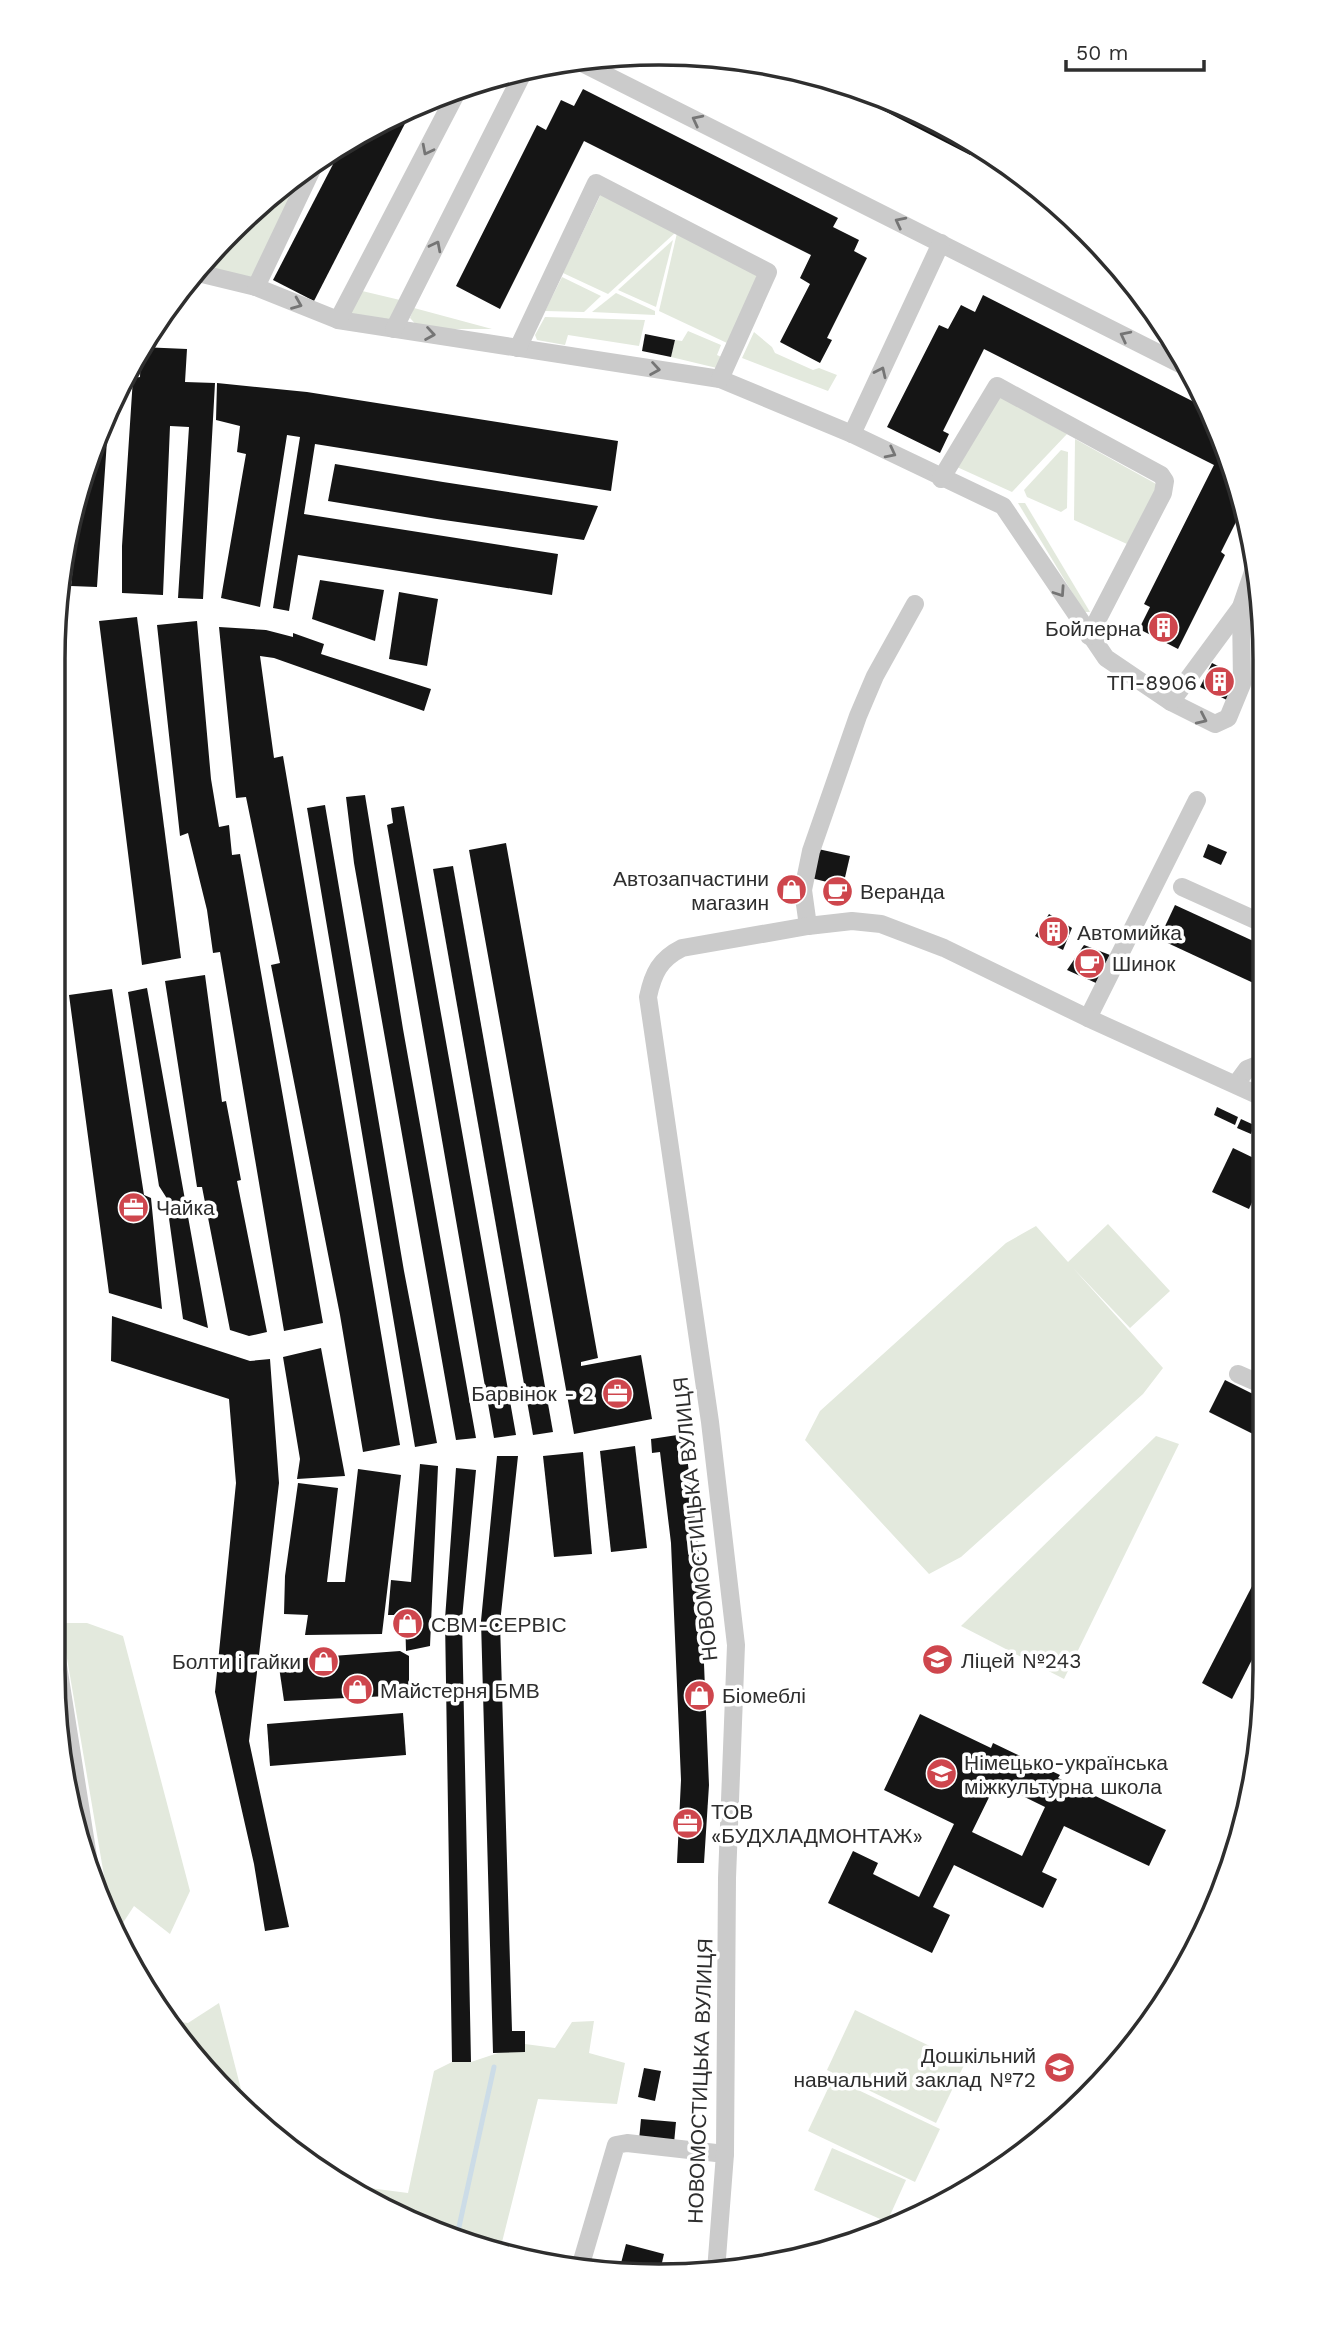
<svg xmlns="http://www.w3.org/2000/svg" width="1318" height="2329" font-family="'Work Sans',sans-serif">
	<style>
		.green { fill: #e3e9dd }
		.lines { fill: none; stroke-linecap: round; stroke-linejoin: round }
		.stream { stroke: #ccdce7; stroke-width: 5 }
		.building { fill: #151515; fill-rule: evenodd }
		.minor { stroke: #cbcbcb; stroke-width: 18 }
		.oneway { stroke: #757575 }
		.labels { text-anchor: middle; dominant-baseline: central; stroke-width: 7; stroke-linejoin: round; paint-order: stroke }
		.poi-label { font-size: 21px; fill: #2e2e2e; stroke: #fff; text-anchor: start }
		.street-label { font-size: 21px; fill: #2e2e2e; stroke: #fff }
		.rim { fill: none; stroke: #2e2e2e; stroke-width: 3.5 }
	</style>
	<rect width="100%" height="100%" fill="#fff"/>
	<g class="green">
		<polygon points="306,168 254,279 196,269 290,178"/>
		<polygon points="602,192 676,232 608,294 563,273"/>
		<polygon points="677,233 760,275 727,343 659,311"/>
		<polygon points="673,240 656,307 618,290"/>
		<polygon points="562,277 601,296 584,312 545,311"/>
		<polygon points="358,290 400,300 392,318 385,323 350,318 349,312"/>
		<polygon points="616,293 655,311 655,315 592,312"/>
		<polygon points="414,308 492,329 420,329 410,318"/>
		<polygon points="545,317 645,320 639,346 568,335 565,345 537,340 535,335"/>
		<polygon points="688,331 721,345 717,355 726,359 721,369 671,357 675,340 682,341"/>
		<polygon points="754,332 772,347 775,353 813,370 819,368 837,375 828,391 742,358"/>
		<polygon points="999,396 1067,434 1012,492 957,467"/>
		<polygon points="1075,439 1158,485 1127,544 1074,520"/>
		<polygon points="1061,450 1068,452 1067,508 1061,512 1027,497 1024,490"/>
		<polygon points="1018,503 1025,503 1090,612 1084,612"/>
		<polygon points="1108,1224 1170,1291 1130,1328 1073,1268 1163,1368 1143,1394 961,1557 929,1574 805,1440 820,1411 1006,1243 1036,1226 1068,1262"/>
		<polygon points="1156,1436 1179,1444 1064,1679 961,1626"/>
		<polygon points="61,1623 87,1623 123,1636 190,1891 170,1934 134,1906 119,1929 110,1911"/>
		<polygon points="219,2003 244,2101 244,2102 178,2039 168,2020 188,2023"/>
		<polygon points="855,2010 965,2063 936,2123 827,2070"/>
		<polygon points="594,2021 589,2053 625,2063 617,2104 538,2099 499,2254 346,2185 408,2193 434,2071 452,2062 471,2062 525,2044 555,2048 572,2022"/>
		<polygon points="833,2078 940,2129 915,2182 808,2131"/>
		<polygon points="832,2148 906,2180 887,2222 814,2190"/>
	</g>
	<g class="lines">
		<polyline class="stream" points="457,2236 494,2067"/>
	</g>
	<g class="building">
		<polygon points="862,88 963,134 976,144 970,155 863,100"/>
		<polygon points="583,89 838,218 833,227 859,240 854,251 867,258 827,338 832,340 820,363 780,342 810,284 800,278 811,255 584,141 500,309 456,286 537,125 546,130 561,100 574,106"/>
		<polygon points="414,106 314,301 273,280 343,145 391,115"/>
		<polygon points="983,295 1206,408 1233,464 1243,508 1221,552 1225,555 1178,649 1139,629 1150,607 1144,604 1214,465 984,349 943,431 949,434 940,453 887,427 939,325 948,329 961,305 975,312"/>
		<polygon points="645,334 675,340 671,357 642,351"/>
		<polygon points="141,347 187,349 185,382 215,383 203,599 178,598 189,427 170,426 163,595 122,593 122,546 133,378 140,377"/>
		<polygon points="217,383 307,392 618,441 611,491 315,444 304,514 558,554 552,595 298,555 289,611 273,608 300,437 287,435 260,607 221,598 246,454 237,452 240,426 216,420"/>
		<polygon points="109,411 97,587 71,586 73,566 64,566 85,464"/>
		<polygon points="335,464 443,482 598,506 584,540 437,519 328,501"/>
		<polygon points="320,580 384,590 375,641 312,619"/>
		<polygon points="399,592 438,599 427,666 389,659"/>
		<polygon points="137,617 181,958 142,965 99,621"/>
		<polygon points="197,621 211,779 219,827 229,825 232,855 240,854 323,1323 284,1331 220,952 213,953 207,910 188,833 180,836 157,625"/>
		<polygon points="219,627 266,630 293,637 293,633 324,644 321,654 431,689 424,711 274,658 260,656 274,758 283,756 400,1445 363,1452 340,1315 271,965 280,963 246,797 236,798"/>
		<polygon points="1212,663 1240,677 1229,701 1200,687"/>
		<polygon points="365,795 403,1029 476,1438 456,1440 354,863 346,797"/>
		<polygon points="325,805 404,1271 437,1443 415,1447 307,808"/>
		<polygon points="404,806 516,1435 494,1438 387,825 393,823 391,808"/>
		<polygon points="506,843 598,1358 581,1362 581,1366 641,1355 652,1419 574,1434 469,850"/>
		<polygon points="1208,844 1227,852 1221,865 1203,857"/>
		<polygon points="818,849 850,856 843,886 811,878"/>
		<polygon points="453,866 553,1432 533,1435 433,869"/>
		<polygon points="788,879 799,882 795,900 783,898"/>
		<polygon points="1175,905 1262,945 1262,987 1159,939"/>
		<polygon points="1049,914 1072,928 1063,950 1035,936"/>
		<polygon points="1084,945 1110,955 1096,983 1067,970"/>
		<polygon points="205,975 222,1102 226,1101 241,1180 237,1181 267,1332 249,1336 230,1330 202,1187 197,1187 165,981"/>
		<polygon points="147,988 208,1328 183,1319 166,1197 159,1186 128,992"/>
		<polygon points="112,989 144,1195 151,1198 162,1309 109,1293 69,995"/>
		<polygon points="1217,1107 1238,1117 1235,1125 1214,1115"/>
		<polygon points="1241,1119 1254,1125 1251,1134 1237,1128"/>
		<polygon points="1233,1148 1262,1162 1262,1180 1249,1209 1212,1192"/>
		<polygon points="112,1316 250,1361 270,1359 279,1483 249,1741 289,1927 265,1931 254,1864 215,1692 236,1483 229,1399 111,1361"/>
		<polygon points="321,1348 345,1476 297,1479 300,1459 283,1357"/>
		<polygon points="1225,1380 1263,1399 1263,1439 1209,1412"/>
		<polygon points="684,1434 698,1542 704,1664 709,1785 704,1863 677,1863 681,1780 671,1543 660,1452 652,1453 651,1439"/>
		<polygon points="635,1446 647,1548 611,1552 600,1451"/>
		<polygon points="583,1452 592,1554 554,1557 543,1456"/>
		<polygon points="497,1456 518,1456 500,1623 512,2031 525,2031 525,2052 493,2053 481,1621"/>
		<polygon points="420,1464 438,1466 430,1646 406,1651 405,1615 388,1615 391,1580 411,1582"/>
		<polygon points="456,1468 476,1470 462,1619 471,2062 452,2062 445,1619"/>
		<polygon points="358,1469 401,1475 382,1634 305,1635 308,1615 284,1614 285,1576 298,1483 338,1488 327,1582 345,1582"/>
		<polygon points="1264,1563 1264,1636 1232,1699 1202,1683"/>
		<polygon points="400,1651 409,1656 409,1695 284,1701 278,1660"/>
		<polygon points="403,1713 406,1755 270,1766 267,1724"/>
		<path d="M920 1714 991 1748 993 1743 1060 1775 1058 1778 1166 1830 1149 1866 1064 1826 1042 1872 1057 1879 1043 1908 954 1865 933 1907 950 1915 932 1953 828 1903 853 1851 878 1863 873 1874 919 1897 954 1824 884 1790ZM996 1783 1045 1807 1022 1856 972 1832Z"/>
		<polygon points="644,2068 661,2071 655,2101 638,2097"/>
		<polygon points="641,2119 676,2122 674,2143 639,2140"/>
		<polygon points="626,2244 664,2254 660,2271 620,2267"/>
	</g>
	<g class="lines">
		<g class="minor">
			<polyline points="578,61 1186,367"/>
			<polyline points="194,272 256,287 338,320 720,379 852,434 1003,506 1106,658 1171,702 1215,724 1228,718 1242,684 1241,607"/>
			<polyline points="256,287 316,161"/>
			<polyline points="338,320 458,90"/>
			<polyline points="394,329 525,69"/>
			<polyline points="518,348 596,183 768,272 720,379"/>
			<polyline points="852,434 941,243"/>
			<polyline points="941,479 997,386 1161,475 1165,481 1163,493 1089,636"/>
			<polyline points="1171,702 1241,607 1256,563"/>
			<polyline points="1182,887 1262,923"/>
			<polyline points="808,926 803,890 811,851 858,716 875,676 915,604"/>
			<polyline points="1088,1018 1197,800"/>
			<polyline points="1236,1084 1247,1069 1262,1063"/>
			<polyline points="1238,1374 1263,1385"/>
			<polyline points="53,1634 91,1876"/>
			<polyline points="581,2264 616,2145 627,2143 725,2154"/>
			<path d="M716 2271 725 2154 727 1878 736 1645 710 1422 648 997C653 973 660 959 682 948L808 926 852 921 881 924 944 948 1088 1018 1262 1097"/>
		</g>
	</g>
	<defs><path id="oneway-chevron" d="M-2-3.5L2.5 0L-2 3.5" fill="none" stroke-width="1.6" stroke-linecap="round" stroke-linejoin="round" transform="scale(1.75)"/></defs>
	<g class="oneway">
		<use href="#oneway-chevron" transform="translate(697 120) rotate(-153)"/>
		<use href="#oneway-chevron" transform="translate(427 150) rotate(117)"/>
		<use href="#oneway-chevron" transform="translate(900 222) rotate(-153)"/>
		<use href="#oneway-chevron" transform="translate(436 246) rotate(-63)"/>
		<use href="#oneway-chevron" transform="translate(297 304) rotate(22)"/>
		<use href="#oneway-chevron" transform="translate(430 334) rotate(9)"/>
		<use href="#oneway-chevron" transform="translate(1125 336) rotate(-153)"/>
		<use href="#oneway-chevron" transform="translate(655 369) rotate(9)"/>
		<use href="#oneway-chevron" transform="translate(881 372) rotate(-65)"/>
		<use href="#oneway-chevron" transform="translate(891 453) rotate(27)"/>
		<use href="#oneway-chevron" transform="translate(1060 592) rotate(56)"/>
		<use href="#oneway-chevron" transform="translate(1202 719) rotate(25)"/>
	</g>
	<defs>
		<symbol id="building-disc" viewBox="-11 -11 22 22"><circle r="9.5" fill="#ce464d" stroke="#fff"/><path d="M-4-6H4V6H1V3H-1V6H-4ZM-2.5-4.3h1.7v1.8h-1.7ZM.8-4.3h1.7v1.8H.8ZM-2.5-1h1.7V.8h-1.7ZM.8-1h1.7V.8H.8Z" fill="#fff"/></symbol>
		<symbol id="shop-disc" viewBox="-11 -11 22 22"><circle r="9.5" fill="#ce464d" stroke="#fff"/><path d="M-5-2.5h2.3a2.7 3.5 0 0 1 5.4 0H5L5.5 6h-11ZM-1.5-2.5h3a1.5 2.3 0 0 0-3 0Z" fill="#fff"/></symbol>
		<symbol id="cafe-disc" viewBox="-11 -11 22 22"><circle r="9.5" fill="#ce464d" stroke="#fff"/><path d="M-5.5-4.5H6V0H3Q3 3.5 0 3.5H-2.5Q-5.5 3.5-5.5 0ZM3-3.2v2h1.7v-2ZM-6 4.5H4V6H-6Z" fill="#fff"/></symbol>
		<symbol id="office-disc" viewBox="-11 -11 22 22"><circle r="9.5" fill="#ce464d" stroke="#fff"/><path d="M-6-3h4V-5.5h4V-3h4V5H-6ZM-1-4.5V-3h2v-1.5ZM-6 0V1H6V0Z" fill="#fff"/></symbol>
		<symbol id="school-disc" viewBox="-11 -11 22 22"><circle r="9.5" fill="#ce464d" stroke="#fff"/><path d="M0-5L7-2L0 1L-7-2ZM-4 1L0 2.5L4 1V4Q0 6-4 4Z" fill="#fff"/></symbol>
	</defs>
	<g fill-rule="evenodd">
		<use href="#building-disc" x="1146" y="610" width="35" height="35"/>
		<use href="#building-disc" x="1202" y="664" width="35" height="35"/>
		<use href="#shop-disc" x="774" y="872" width="35" height="35"/>
		<use href="#cafe-disc" x="820" y="874" width="35" height="35"/>
		<use href="#building-disc" x="1036" y="914" width="35" height="35"/>
		<use href="#cafe-disc" x="1072" y="946" width="35" height="35"/>
		<use href="#office-disc" x="116" y="1190" width="35" height="35"/>
		<use href="#office-disc" x="600" y="1376" width="35" height="35"/>
		<use href="#shop-disc" x="390" y="1606" width="35" height="35"/>
		<use href="#school-disc" x="920" y="1642" width="35" height="35"/>
		<use href="#shop-disc" x="306" y="1644" width="35" height="35"/>
		<use href="#shop-disc" x="340" y="1672" width="35" height="35"/>
		<use href="#shop-disc" x="682" y="1678" width="35" height="35"/>
		<use href="#school-disc" x="924" y="1756" width="35" height="35"/>
		<use href="#office-disc" x="670" y="1806" width="35" height="35"/>
		<use href="#school-disc" x="1042" y="2050" width="35" height="35"/>
	</g>
	<g class="labels">
		<g class="poi-label">
			<text x="1141" y="628" text-anchor="end">Бойлерна</text>
			<text x="1197" y="682" text-anchor="end">ТП-8906</text>
			<text x="769" y="878" text-anchor="end">Автозапчастини<tspan x="769" dy="24">магазин</tspan></text>
			<text x="860" y="891">Веранда</text>
			<text x="1077" y="932">Автомийка</text>
			<text x="1112" y="963">Шинок</text>
			<text x="156" y="1207">Чайка</text>
			<text x="594" y="1393" text-anchor="end">Барвінок - 2</text>
			<text x="431" y="1624">СВМ-СЕРВІС</text>
			<text x="961" y="1660">Ліцей №243</text>
			<text x="301" y="1661" text-anchor="end">Болти і гайки</text>
			<text x="380" y="1690">Майстерня БМВ</text>
			<text x="722" y="1695">Біомеблі</text>
			<text x="964" y="1762">Німецько-українська<tspan x="964" dy="24">міжкультурна школа</tspan></text>
			<text x="711" y="1811">ТОВ<tspan x="711" dy="24">«БУДХЛАДМОНТАЖ»</tspan></text>
			<text x="1036" y="2055" text-anchor="end">Дошкільний<tspan x="1036" dy="24">навчальний заклад №72</tspan></text>
		</g>
		<g class="street-label">
			<text transform="translate(695 1519) rotate(-96)">НОВОМОСТИЦЬКА ВУЛИЦЯ</text>
			<text transform="translate(700 2081) rotate(-88)">НОВОМОСТИЦЬКА ВУЛИЦЯ</text>
		</g>
	</g>
	<path d="M0 0H1318V2329H0ZM659 65H659A594 594 0 0 1 1253 659V1670A594 594 0 0 1 659 2264H659A594 594 0 0 1 65 1670V659A594 594 0 0 1 659 65Z" fill="#fff" fill-rule="evenodd"/>
	<path class="rim" d="M659 65H659A594 594 0 0 1 1253 659V1670A594 594 0 0 1 659 2264H659A594 594 0 0 1 65 1670V659A594 594 0 0 1 659 65Z"/>
	<path d="M1066 60v10h138v-10" fill="none" stroke="#2e2e2e" stroke-width="3.5"/>
	<text x="1076" y="60" font-size="21" fill="#2e2e2e" stroke="#ffffff" stroke-width="5" paint-order="stroke">50 m</text>
</svg>
